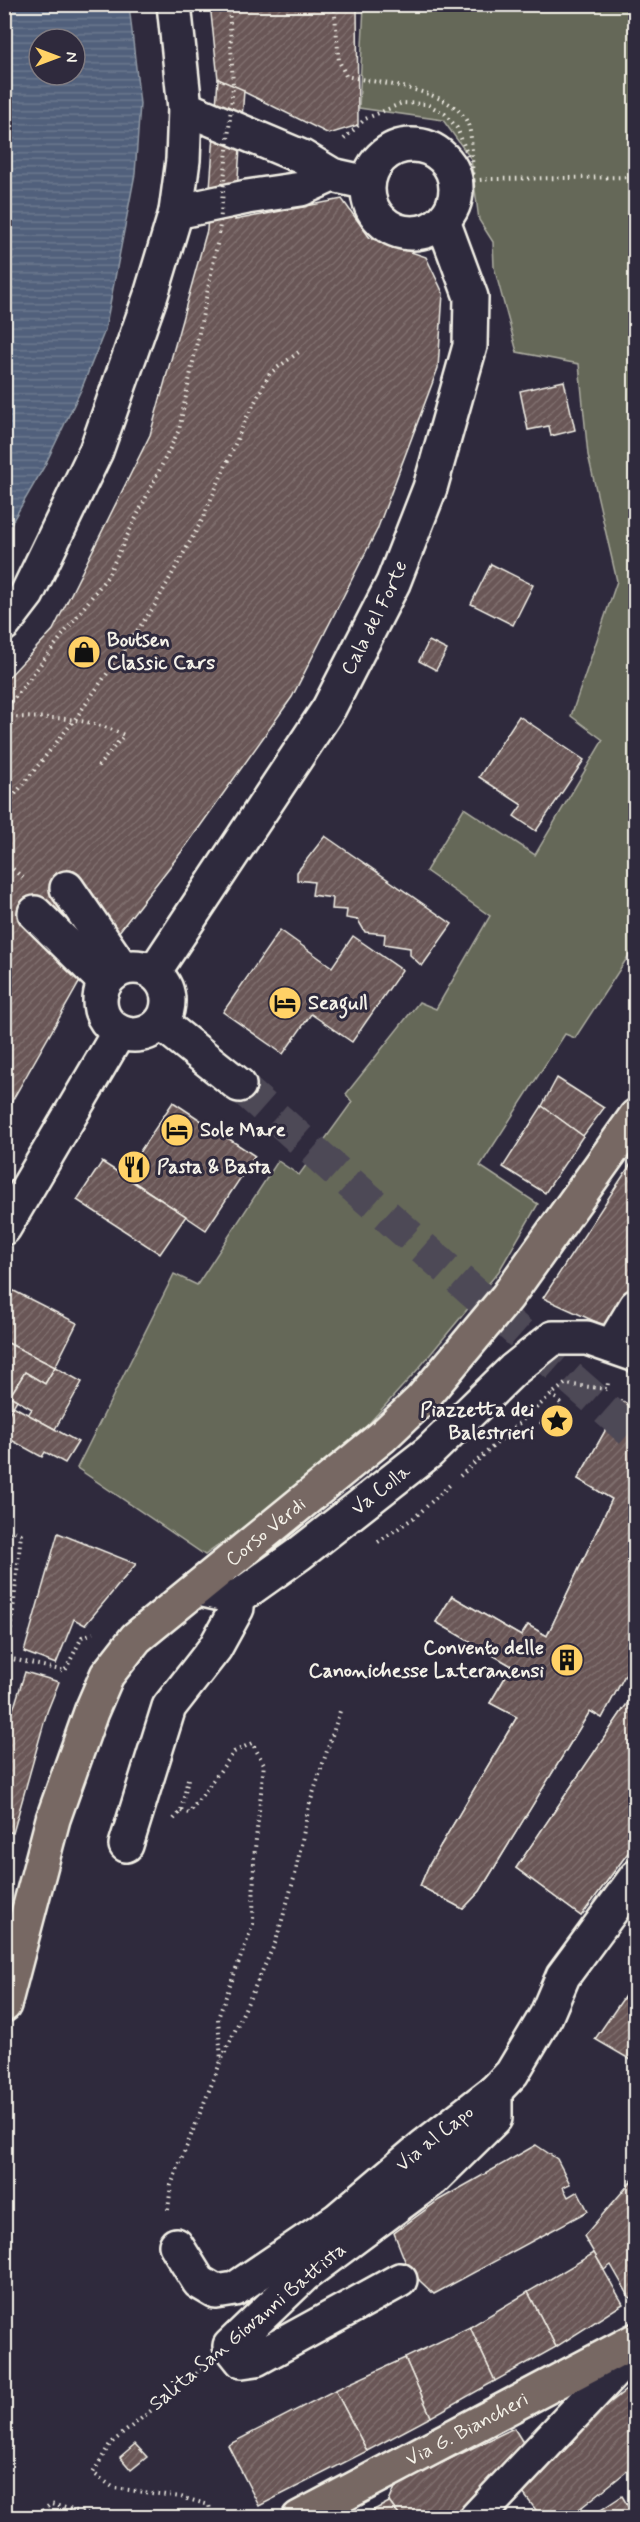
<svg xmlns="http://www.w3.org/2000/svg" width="640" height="2522" font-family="Mynerve,sans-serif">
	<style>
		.green { fill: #656859; stroke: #acaca0; stroke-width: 1.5 }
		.water { fill: url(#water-rules); stroke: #929ba7; stroke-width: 1.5; fill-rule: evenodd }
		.building { fill: url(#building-hatch); stroke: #f4f1e8; stroke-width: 1.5 }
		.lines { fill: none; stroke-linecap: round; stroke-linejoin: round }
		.minor-tunnel { stroke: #4d4857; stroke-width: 33; stroke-dasharray: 33 16; stroke-linecap: butt }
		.minor-casing { stroke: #f4f1e8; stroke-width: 38 }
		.major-casing { stroke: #f4f1e8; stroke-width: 38 }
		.path { stroke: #f4f1e8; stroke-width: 4; stroke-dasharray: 1.5 4.5; stroke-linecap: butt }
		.minor { stroke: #2f2a3d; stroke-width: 33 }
		.major { stroke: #776864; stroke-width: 33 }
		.path-bridge { stroke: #f4f1e8; stroke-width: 4; stroke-dasharray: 1.5 4.5; stroke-linecap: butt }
		.labels { text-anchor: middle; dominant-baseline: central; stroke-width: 6; stroke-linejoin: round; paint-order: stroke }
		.street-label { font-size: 20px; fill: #f4f1e8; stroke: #2f2a3d }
		.poi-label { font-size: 20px; font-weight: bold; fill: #f4f1e8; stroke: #2f2a3d; text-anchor: start }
	</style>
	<defs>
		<pattern id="water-rules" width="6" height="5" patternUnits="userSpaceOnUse" patternTransform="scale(1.5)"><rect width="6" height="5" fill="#51617b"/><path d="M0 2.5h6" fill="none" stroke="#6b788e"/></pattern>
		<pattern id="building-hatch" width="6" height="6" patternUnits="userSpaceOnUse" patternTransform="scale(1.5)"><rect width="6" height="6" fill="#695656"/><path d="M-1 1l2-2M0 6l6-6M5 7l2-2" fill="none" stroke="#7f6f6e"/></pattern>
	</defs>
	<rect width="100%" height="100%" fill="#2f2a3d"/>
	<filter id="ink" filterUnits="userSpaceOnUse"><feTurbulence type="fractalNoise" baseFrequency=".0167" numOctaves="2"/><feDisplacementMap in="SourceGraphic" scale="12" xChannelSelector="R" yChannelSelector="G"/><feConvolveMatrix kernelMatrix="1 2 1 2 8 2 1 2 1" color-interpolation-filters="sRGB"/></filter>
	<g filter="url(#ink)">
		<polygon class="green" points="364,5 635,5 635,946 575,1038 565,1034 480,1166 538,1204 499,1271 419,1368 334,1462 205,1555 77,1468 174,1274 197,1285 278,1161 299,1175 352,1102 346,1094 419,1002 436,1009 490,916 426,871 464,808 535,855 603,740 571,716 617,581 588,455 579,364 517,352 494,267 493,242 479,220 471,159 443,120 359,108"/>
		<path class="water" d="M5 4 129 5 140 104 135 174 105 330 81 390 44 467 5 534ZM39 39H75V75H39Z"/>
		<g class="building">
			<polygon points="210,4 357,4 358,125 329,134 218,79"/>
			<polygon points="218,79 244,90 235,220 342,199 370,238 426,257 443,293 438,368 377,530 292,697 186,846 79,983 4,1115 4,682 53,630 150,435 207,230"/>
			<polygon points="564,381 575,430 551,436 549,426 528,430 520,391"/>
			<polygon points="491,564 533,585 513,625 471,604"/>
			<polygon points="429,641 447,650 436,670 419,661"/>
			<polygon points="519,716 584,760 536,831 514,816 522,805 479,777"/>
			<polygon points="325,836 452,924 422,966 410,955 410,948 384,944 385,934 365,932 358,920 346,918 347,910 332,909 333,898 312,895 314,882 297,880 297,872"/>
			<polygon points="280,930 332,967 353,936 402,970 352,1042 311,1014 283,1054 223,1012"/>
			<polygon points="636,1013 636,1027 629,1023"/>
			<polygon points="557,1078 604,1108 583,1136 542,1106"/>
			<polygon points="173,1102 255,1156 206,1230 124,1175"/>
			<polygon points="542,1106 583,1136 545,1193 503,1167"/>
			<polygon points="636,1156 636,1340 543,1298"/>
			<polygon points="102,1162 186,1216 160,1254 77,1200"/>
			<polygon points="12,1290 77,1323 55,1367 4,1341 4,1305"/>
			<polygon points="4,1341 55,1367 45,1384 25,1372 10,1396 4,1393"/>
			<polygon points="55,1367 82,1382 55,1429 28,1415 32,1409 10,1396 25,1372 45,1384"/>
			<polygon points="4,1393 17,1400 4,1422"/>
			<polygon points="622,1401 636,1409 636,1654 602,1718 590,1711 480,1891 463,1909 420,1886 429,1865 517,1717 490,1703 512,1666 436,1622 452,1596 521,1636 528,1625 547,1636 612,1499 578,1479"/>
			<polygon points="622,1401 636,1409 636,1654 602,1718 590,1711 480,1891 463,1909 420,1886 429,1865 517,1717 490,1703 512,1666 436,1622 452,1596 521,1636 528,1625 547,1636 612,1499 578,1479"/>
			<polygon points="13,1406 78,1442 65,1463 45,1452 42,1457 4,1436 4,1422"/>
			<polygon points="549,1412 559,1420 550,1432 540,1423"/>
			<polygon points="58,1533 136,1564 85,1625 74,1619 56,1664 24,1652"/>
			<polygon points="25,1672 59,1682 47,1712 13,1833 4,1830 4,1718 7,1709 12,1711 15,1704"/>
			<polygon points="633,1695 636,1697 636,1842 581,1916 516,1868"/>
			<polygon points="633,1695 636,1697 636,1842 581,1916 516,1868"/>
			<polygon points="636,1980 636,2063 595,2039"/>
			<polygon points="536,2145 557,2159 570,2184 563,2187 568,2197 578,2191 588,2211 434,2294 420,2281 405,2261 394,2233 439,2200"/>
			<polygon points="636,2176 636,2294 630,2298 611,2265 604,2270 584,2236"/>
			<polygon points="594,2253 623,2304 556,2347 528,2292"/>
			<polygon points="528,2292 556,2347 495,2381 470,2327"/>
			<polygon points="470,2327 495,2381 431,2417 405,2358"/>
			<polygon points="405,2358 431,2417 367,2451 335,2390"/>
			<polygon points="636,2382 636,2464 568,2518 542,2518 513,2480"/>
			<polygon points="335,2390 367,2451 259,2506 228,2445"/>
			<polygon points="514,2428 530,2454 464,2518 401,2518 389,2502 396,2485"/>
			<polygon points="135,2444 147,2457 131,2470 120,2457"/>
			<polygon points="622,2496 635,2518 589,2518"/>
			<polygon points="389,2502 401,2518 360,2518 374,2510"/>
		</g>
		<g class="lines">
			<polyline class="minor-tunnel" points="239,1085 636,1436"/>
			<defs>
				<g id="minor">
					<polyline points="185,108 302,157 332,175 368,183"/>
					<circle cx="412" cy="189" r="44"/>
					<polyline points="176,212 247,197 301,189 332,175"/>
					<polyline points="4,624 27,594 96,451 151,295 176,212 183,160 185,108 174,4"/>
					<polyline points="67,888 122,968"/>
					<polyline points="35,913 105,982"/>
					<circle cx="134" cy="1001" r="34"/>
					<path id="s1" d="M154 972 329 708 393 583 430 488 470 346 471 297 443 221"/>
					<polyline points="161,1023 239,1085"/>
					<polyline points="4,1228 119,1032"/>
					<polyline points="612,1346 636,1306"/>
					<path id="s2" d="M199 1589 237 1598 299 1554 429 1452 513 1370 553 1338H587L636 1355"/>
					<polyline points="126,1845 169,1707 215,1648 237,1608 237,1598"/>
					<path id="s3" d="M176 2245 199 2282 216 2292 235 2289 337 2220 423 2147 495 2091 512 2073 546 2016 563 1976 636 1877"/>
					<polyline points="400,2280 256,2359 242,2361 230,2346 304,2275 433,2179 495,2118 495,2091"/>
					<polyline points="476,2518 636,2348"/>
				</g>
				<g id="major">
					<path id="s4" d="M4 2005 53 1819 91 1712 107 1675 136 1638 382 1437 421 1400 507 1297 636 1116"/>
					<path id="s5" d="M299 2518 636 2340"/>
				</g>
			</defs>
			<use href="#minor" class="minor-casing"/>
			<use href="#major" class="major-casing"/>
			<g class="path">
				<polyline points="229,4 233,86"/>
				<path d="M334 4 339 61 346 76C380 84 454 89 468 124 474 140 472 180 472 199"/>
				<polyline points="344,139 365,119 402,103 427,104 445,114 457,128 470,161"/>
				<polyline points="456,182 491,179 636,177"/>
				<polyline points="4,712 107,577 179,430 218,240"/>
				<path d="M4 717C50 718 82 715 124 735L95 770"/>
				<polyline points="4,808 76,718 155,605 202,520 246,419 270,373 299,352"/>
				<polyline points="4,861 24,879"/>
				<polyline points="550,1423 562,1405 552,1394"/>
				<polyline points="460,1476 552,1394 565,1384 607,1389 608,1383"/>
				<polyline points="4,1535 12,1530 21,1534 8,1658 65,1671 82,1637 93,1633"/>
				<polyline points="378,1542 415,1517 452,1483"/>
				<polyline points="181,1811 189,1813 234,1752 252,1743 264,1764 254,1858 253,1924 218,2018 221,2061"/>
				<polyline points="174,1819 181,1811 188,1779"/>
				<polyline points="168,2210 171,2185 221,2061 276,1941 295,1875 309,1806 341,1708"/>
				<polyline points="202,2369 110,2444 93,2473 114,2488 181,2497 209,2505 212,2518"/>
				<polyline points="33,2518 51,2504 102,2518"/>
			</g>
			<use href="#minor" class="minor"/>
			<use href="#major" class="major"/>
			<polyline class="path-bridge" points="219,234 233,86"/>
		</g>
	</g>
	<defs>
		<symbol id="shop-disc" viewBox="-11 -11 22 22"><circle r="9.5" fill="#ffd166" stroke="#2f2a3d"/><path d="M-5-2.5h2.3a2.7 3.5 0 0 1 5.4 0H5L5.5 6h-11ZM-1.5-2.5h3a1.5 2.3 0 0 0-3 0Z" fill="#111"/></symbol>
		<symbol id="hotel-disc" viewBox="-11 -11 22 22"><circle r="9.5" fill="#ffd166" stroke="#2f2a3d"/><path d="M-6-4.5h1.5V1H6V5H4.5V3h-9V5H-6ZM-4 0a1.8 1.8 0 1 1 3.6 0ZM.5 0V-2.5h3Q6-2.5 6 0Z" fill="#111"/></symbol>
		<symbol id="restaurant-disc" viewBox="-11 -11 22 22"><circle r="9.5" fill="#ffd166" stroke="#2f2a3d"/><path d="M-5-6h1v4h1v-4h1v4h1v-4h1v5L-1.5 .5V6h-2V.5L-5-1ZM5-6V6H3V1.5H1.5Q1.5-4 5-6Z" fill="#111"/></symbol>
		<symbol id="sight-disc" viewBox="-11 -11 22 22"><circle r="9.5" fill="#ffd166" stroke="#2f2a3d"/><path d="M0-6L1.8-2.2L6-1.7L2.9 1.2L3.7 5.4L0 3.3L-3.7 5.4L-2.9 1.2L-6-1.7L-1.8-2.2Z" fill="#111"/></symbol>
		<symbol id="building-disc" viewBox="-11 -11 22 22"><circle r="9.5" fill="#ffd166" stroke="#2f2a3d"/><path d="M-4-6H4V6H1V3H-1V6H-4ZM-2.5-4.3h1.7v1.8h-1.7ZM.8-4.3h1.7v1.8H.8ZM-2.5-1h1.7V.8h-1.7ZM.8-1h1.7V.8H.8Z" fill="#111"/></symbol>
	</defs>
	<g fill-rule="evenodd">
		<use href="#shop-disc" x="65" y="633" width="38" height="38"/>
		<use href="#hotel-disc" x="266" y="984" width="38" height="38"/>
		<use href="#hotel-disc" x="158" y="1111" width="38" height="38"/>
		<use href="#restaurant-disc" x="115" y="1148" width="38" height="38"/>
		<use href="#sight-disc" x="538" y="1402" width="38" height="38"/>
		<use href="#building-disc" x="548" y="1641" width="38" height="38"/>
	</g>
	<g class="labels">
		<g class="street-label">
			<text stroke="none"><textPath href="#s1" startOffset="418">Cala del Forte</textPath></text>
			<text stroke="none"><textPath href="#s2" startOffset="219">Va Colla</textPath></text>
			<text stroke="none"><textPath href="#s4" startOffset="561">Corso Verdi</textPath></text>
			<text stroke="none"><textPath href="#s3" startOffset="333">Via al Capo</textPath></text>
			<text transform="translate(248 2327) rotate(-40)">Salita San Giovanni Battista</text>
			<text stroke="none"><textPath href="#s5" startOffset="190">Via G. Biancheri</textPath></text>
		</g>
		<g class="poi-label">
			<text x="107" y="640">Boutsen<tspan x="107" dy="23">Classic Cars</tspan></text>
			<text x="308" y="1003">Seagull</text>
			<text x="200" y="1130">Sole Mare</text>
			<text x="157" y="1167">Pasta &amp; Basta</text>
			<text x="534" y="1410" text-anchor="end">Piazzetta dei<tspan x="534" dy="23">Balestrieri</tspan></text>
			<text x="544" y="1648" text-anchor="end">Convento delle<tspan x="544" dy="23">Canonichesse Lateranensi</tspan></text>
		</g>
	</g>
	<rect width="640" height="2522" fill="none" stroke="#2f2a3d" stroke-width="24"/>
	<rect x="12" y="12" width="616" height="2498" fill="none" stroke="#f4f1e8" stroke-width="2" filter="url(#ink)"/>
	<g transform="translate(57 57) rotate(90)"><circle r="28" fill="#2f2a3d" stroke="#7e7a81" stroke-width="1.5"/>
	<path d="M0-4.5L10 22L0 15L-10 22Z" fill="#ffd166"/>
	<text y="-9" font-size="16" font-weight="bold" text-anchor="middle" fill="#f4f1e8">N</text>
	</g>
</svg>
